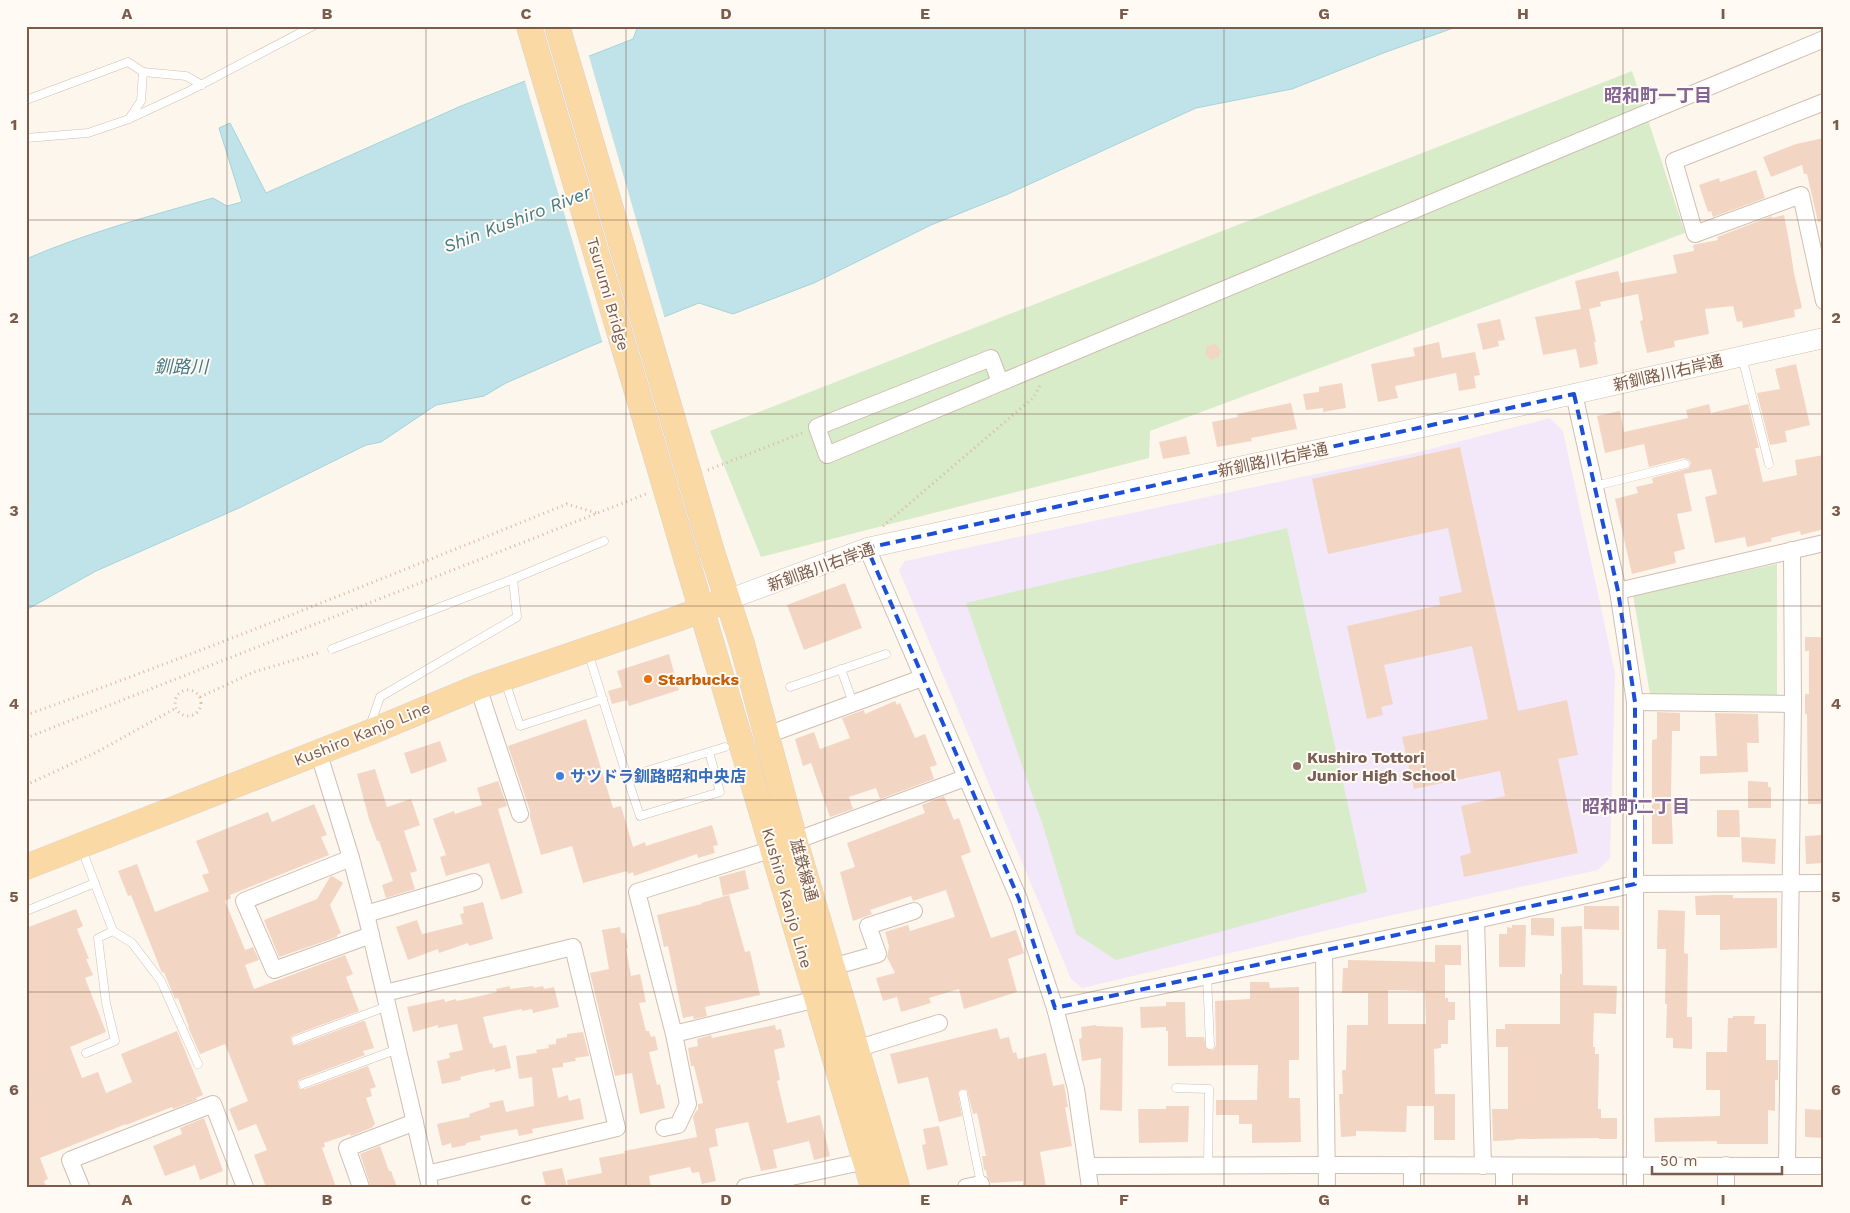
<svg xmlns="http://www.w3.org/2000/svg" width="1850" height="1213" font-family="'Work Sans','Noto Sans JP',sans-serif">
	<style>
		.education { fill: #f3e8fa }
		.green { fill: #d8ecc9 }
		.water { fill: #bfe3e8; stroke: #a5d3da }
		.pier { fill: #fdf6ec }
		.building { fill: #f3d5c3; fill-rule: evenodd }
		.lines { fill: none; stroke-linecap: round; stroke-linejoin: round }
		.service-casing { stroke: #d1beb0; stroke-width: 9 }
		.minor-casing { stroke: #d1beb0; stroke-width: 18 }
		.tertiary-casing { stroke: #d1beb0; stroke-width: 21 }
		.primary-casing { stroke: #dad1cd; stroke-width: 26 }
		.path { stroke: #d9b8a5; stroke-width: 3; stroke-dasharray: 1 4; stroke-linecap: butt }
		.service { stroke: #fff; stroke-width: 8 }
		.minor { stroke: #fff; stroke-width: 16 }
		.tertiary { stroke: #fff; stroke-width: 20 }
		.primary { stroke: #fbd9a5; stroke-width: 25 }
		.primary-bridge-casing { stroke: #dad1cd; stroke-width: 26; stroke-linecap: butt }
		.primary-bridge { stroke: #fbd9a5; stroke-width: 25 }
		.marked { fill: none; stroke: #1d4ed8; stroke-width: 4; stroke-dasharray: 10 6; stroke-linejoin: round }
		.grid { fill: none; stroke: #7a5c4d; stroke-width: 1; stroke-opacity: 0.55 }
		.food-dot { fill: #e8710a; stroke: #fffaf3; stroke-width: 2 }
		.education-dot { fill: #8d6e63; stroke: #fffaf3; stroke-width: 2 }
		.shop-dot { fill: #3f7fe0; stroke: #fffaf3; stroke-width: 2 }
		.labels { text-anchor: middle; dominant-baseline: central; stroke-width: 4; stroke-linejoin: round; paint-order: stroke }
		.street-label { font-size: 16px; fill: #7a5c4d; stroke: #fffaf3 }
		.food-label { font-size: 16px; font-weight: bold; fill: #c56008; stroke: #fffaf3; text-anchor: start }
		.education-label { font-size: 16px; font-weight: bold; fill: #785e54; stroke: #fffaf3; text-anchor: start }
		.shop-label { font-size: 16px; font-weight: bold; fill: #366cbe; stroke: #fffaf3; text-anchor: start }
		.neighbourhood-label { font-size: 18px; font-weight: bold; fill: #846695; stroke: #fffaf3 }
		.water-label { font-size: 18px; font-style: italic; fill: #437c86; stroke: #fffaf3 }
		.neatline { fill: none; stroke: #7a5c4d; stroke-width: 2 }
		.grid-label { font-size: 16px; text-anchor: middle; font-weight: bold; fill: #7a5c4d }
	</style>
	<rect width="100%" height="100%" fill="#fdf6ec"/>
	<polygon class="education" points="1550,418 1563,431 1615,673 1610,858 1598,870 1384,917 1082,988 1071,979 899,570 905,561 1415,453"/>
	<g class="green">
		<polygon points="1632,71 1685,233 1150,431 1149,458 761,557 710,431"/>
		<polygon points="1287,528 1367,892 1116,960 1076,934 1043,826 966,603"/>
		<polygon points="1777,564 1777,696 1650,694 1633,595"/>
	</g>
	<path class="water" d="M638 26H1459L1386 52 1292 89 1196 108 1008 194 931 225 814 283 733 314 699 303 591 346 506 383 484 396 436 405 381 442 366 445 239 508 96 571 26 610V259C86 233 150 216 213 198L227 206 242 202 219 128 230 123 266 193 461 106 633 39Z"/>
	<polygon class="pier" points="588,53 665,319 603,344 524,78"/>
	<g class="building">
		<polygon points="1824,138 1824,221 1818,222 1807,174 1804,174 1802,165 1771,177 1763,157 1796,144"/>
		<polygon points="1756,170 1765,198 1713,217 1711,211 1708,212 1699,185 1719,178 1720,182"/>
		<polygon points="1784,215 1789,241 1794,273 1802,308 1794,310 1795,317 1743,328 1742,321 1737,322 1733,306 1705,309 1709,334 1674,341 1675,347 1647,353 1640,321 1643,320 1638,294 1600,302 1601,306 1589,309 1596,342 1594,342 1598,364 1580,368 1576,349 1543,355 1535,317 1581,309 1575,281 1618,271 1621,283 1677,273 1673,255 1694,251 1693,245 1718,240 1717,237 1772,216 1772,218"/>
		<polygon points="1500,319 1505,340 1498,341 1499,346 1483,350 1477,324"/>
		<polygon points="1439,342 1442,358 1475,352 1480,375 1474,376 1476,388 1459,391 1456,373 1395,386 1398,398 1378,402 1371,364 1415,356 1413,348"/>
		<polygon points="1215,344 1221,350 1219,357 1211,360 1205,354 1207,346"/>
		<polygon points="1796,364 1810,425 1785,431 1787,442 1770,445 1757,393 1780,389 1775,369"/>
		<polygon points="1342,383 1346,408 1323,412 1323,408 1306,410 1303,394 1319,392 1319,387"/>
		<polygon points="1291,403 1297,429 1251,438 1252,441 1217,447 1212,422 1238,417 1237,414"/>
		<polygon points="1709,404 1711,413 1748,404 1759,448 1755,448 1763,482 1797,475 1795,460 1824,455 1824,529 1801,535 1800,531 1771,538 1772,541 1747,547 1745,537 1715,543 1705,497 1717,494 1711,469 1684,474 1692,511 1677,514 1685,549 1674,552 1676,563 1632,574 1615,499 1638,493 1636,487 1653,483 1652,478 1686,469 1689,468 1691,463 1689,460 1684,458 1649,467 1644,444 1605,453 1597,416 1620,411 1624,432 1688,418 1686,410"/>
		<polygon points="1186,436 1190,454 1163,459 1159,442"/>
		<polygon points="1460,447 1518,711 1567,700 1578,755 1558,759 1578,853 1464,877 1460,856 1471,853 1461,806 1505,796 1500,771 1414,789 1402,737 1488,719 1472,646 1384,665 1393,704 1381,707 1383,715 1367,719 1347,626 1440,605 1439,597 1462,592 1448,528 1328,554 1312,479"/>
		<polygon points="845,583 862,628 804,650 787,605"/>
		<polygon points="1805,637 1824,637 1824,804 1808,804 1807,714 1805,714 1805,694 1809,694 1809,651 1805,651"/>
		<polygon points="669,654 679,690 629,706 627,700 612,704 608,691 622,687 617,671"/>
		<polygon points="895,701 897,705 900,703 915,738 925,734 937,765 930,767 934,779 880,799 876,788 849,797 853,809 830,817 811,763 803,766 795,739 814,732 820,749 850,738 842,718 864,710 865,714"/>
		<polygon points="1657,712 1680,713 1680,731 1672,731 1671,798 1673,844 1652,844 1652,740 1657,739"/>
		<polygon points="1715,713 1758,714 1759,743 1747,743 1748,772 1700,774 1700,756 1717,756"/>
		<polygon points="586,719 613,808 621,806 633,847 645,842 646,846 712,825 718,845 713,846 715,853 698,858 697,854 634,876 633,872 628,874 627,871 583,883 572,846 541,855 530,817 530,811 508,746"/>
		<polygon points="440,741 447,761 411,774 404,753"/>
		<polygon points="375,769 387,807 411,799 420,825 404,831 417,871 410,873 415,889 386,898 382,885 393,881 379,841 377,841 369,819 357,774"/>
		<polygon points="498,781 507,806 498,809 523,893 501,900 489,863 446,876 440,857 446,855 433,819 454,811 455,814 482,805 477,788"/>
		<polygon points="1748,781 1768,782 1768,787 1771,787 1771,808 1748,808"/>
		<polygon points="944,796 954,820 959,818 971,852 961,856 991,938 1016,930 1024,953 1008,959 1017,992 964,1009 959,989 929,998 931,1003 901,1012 897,997 883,1001 876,978 895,973 887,957 889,946 885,932 908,925 910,931 955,917 946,890 913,901 911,896 870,910 872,914 853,921 840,872 855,867 847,843 925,813 922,805"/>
		<polygon points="314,804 327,835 321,837 329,855 230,895 231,898 225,901 245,950 253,947 259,960 245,965 254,989 345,955 353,974 346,977 359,1011 294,1035 291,1037 291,1041 293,1045 298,1045 363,1021 365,1021 374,1048 363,1051 365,1055 301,1079 298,1081 298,1085 300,1089 305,1089 368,1066 376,1087 370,1089 372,1096 366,1098 375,1124 373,1126 373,1127 351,1136 350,1134 324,1143 325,1147 322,1148 336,1187 266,1187 254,1155 267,1150 256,1124 238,1131 229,1109 248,1101 225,1044 200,1054 188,1027 189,1027 178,998 175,999 164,972 162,973 131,895 128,896 118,871 137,864 155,912 209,891 202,875 209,873 196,841 268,812 272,822"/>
		<polygon points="1717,810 1739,810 1740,837 1717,837"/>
		<polygon points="1824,835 1824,863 1806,864 1805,836"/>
		<polygon points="1741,837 1776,839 1775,864 1742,862"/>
		<polygon points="745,870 749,889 723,896 719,877"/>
		<polygon points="332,876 343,883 330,905 341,933 337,935 337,937 279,957 264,920 317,899 330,877"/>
		<polygon points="729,895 745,952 750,951 760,995 705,1007 707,1016 694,1019 693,1016 683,1018 668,946 664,947 657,915 702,904 701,903"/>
		<polygon points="1717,895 1733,895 1733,898 1777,898 1777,948 1720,950 1720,915 1696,915 1695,896"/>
		<polygon points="483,902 493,939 469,946 468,943 439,953 438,949 408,960 396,927 417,920 422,934 463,924 460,914 464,913 463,907"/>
		<polygon points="1584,906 1619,906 1619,930 1584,929"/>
		<polygon points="76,909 83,926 77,929 89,959 86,959 93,975 85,978 106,1032 70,1047 82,1078 98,1072 106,1093 132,1082 121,1054 177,1031 203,1095 196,1098 197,1100 173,1109 172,1107 126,1125 126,1124 40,1158 48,1179 44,1181 46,1187 26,1187 26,928"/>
		<polygon points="1658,910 1685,911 1684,953 1688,954 1687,1017 1692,1017 1692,1049 1673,1048 1673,1038 1666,1038 1667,1004 1665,1004 1666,949 1657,949"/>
		<polygon points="1531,918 1554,918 1554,936 1531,935"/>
		<polygon points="1512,925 1526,925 1525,967 1499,967 1499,934 1507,934 1507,927 1512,928"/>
		<polygon points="1582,926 1583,985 1617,986 1616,1014 1594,1013 1593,1047 1595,1047 1595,1054 1599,1054 1598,1109 1601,1109 1601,1118 1617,1118 1617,1139 1599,1139 1599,1138 1515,1139 1515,1140 1493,1141 1492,1109 1508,1109 1508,1047 1496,1047 1496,1029 1505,1029 1505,1024 1560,1024 1560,974 1562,974 1561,927"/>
		<polygon points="620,927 621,933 625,933 628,948 626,948 631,976 640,974 646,1002 639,1003 646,1031 649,1031 651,1037 655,1036 658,1050 649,1052 657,1085 660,1084 665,1108 640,1114 632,1073 615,1076 590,973 609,969 602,930"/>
		<path d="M1435 945H1461V965H1445V998H1448V1002H1455V1020H1448V1044H1441V1048L1434 1049 1435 1094H1455V1140H1434V1106H1407L1406 1132 1356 1131V1136L1341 1137 1339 1094H1343L1342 1070H1346L1347 1025H1368V993H1342L1343 968H1348V960L1435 962ZM1388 990 1425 991 1426 1024H1388Z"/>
		<polygon points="1250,982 1269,982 1270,988 1299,987 1299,1060 1289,1060 1289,1098 1300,1098 1301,1142 1252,1143 1252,1124 1239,1124 1239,1115 1216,1115 1216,1100 1257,1100 1258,1065 1168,1066 1168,1031 1166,1031 1166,1027 1141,1028 1140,1007 1166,1006 1166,1002 1185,1002 1186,1037 1204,1037 1206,1048 1213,1050 1216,1045 1215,1001 1250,999"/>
		<polygon points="510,986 510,989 533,986 534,988 543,986 544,989 554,987 559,1007 533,1013 532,1009 522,1011 522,1009 483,1017 490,1044 492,1043 493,1048 506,1045 511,1068 495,1072 495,1069 480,1072 460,1077 461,1080 442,1084 437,1061 450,1058 449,1053 463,1050 457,1024 438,1028 438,1025 413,1032 407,1007 444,999 445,1002 456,999 456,1001 467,999 497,992 496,989"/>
		<polygon points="1733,1016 1755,1016 1754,1024 1766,1024 1766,1060 1778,1060 1778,1080 1775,1080 1775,1111 1768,1110 1768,1144 1717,1144 1717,1141 1655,1142 1654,1118 1720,1116 1720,1090 1706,1090 1706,1052 1727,1052 1728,1018 1733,1018"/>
		<polygon points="775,1025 776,1030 781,1029 785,1047 774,1050 780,1080 777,1081 787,1123 820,1115 830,1156 814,1160 809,1141 773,1150 777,1168 761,1171 748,1122 715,1129 718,1146 709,1148 716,1181 702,1184 699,1172 692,1173 690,1167 649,1176 651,1187 568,1187 567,1180 602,1173 599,1158 625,1153 624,1151 697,1137 693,1117 696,1111 698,1110 698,1104 703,1103 694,1066 691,1066 688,1048 698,1046 697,1039 711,1035 712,1038"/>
		<polygon points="1096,1025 1096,1026 1123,1027 1122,1111 1100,1110 1101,1058 1082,1061 1079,1039 1082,1038 1081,1027"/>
		<polygon points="997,1028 1000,1039 1009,1037 1013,1053 1016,1052 1018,1059 1046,1053 1053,1086 1064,1084 1068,1107 1065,1107 1072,1146 1040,1152 1046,1187 1023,1187 1023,1181 991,1183 987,1176 986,1170 984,1170 982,1156 986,1156 977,1113 973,1114 967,1090 961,1089 958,1093 962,1116 939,1122 928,1077 898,1084 890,1054"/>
		<polygon points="583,1032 589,1056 575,1058 576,1061 563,1063 563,1067 552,1068 558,1098 568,1095 569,1101 580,1098 584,1119 532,1129 533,1133 519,1136 517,1129 480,1136 481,1140 466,1143 466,1145 452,1148 451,1143 442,1146 437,1124 470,1117 469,1114 490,1107 489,1103 503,1100 506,1112 534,1106 532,1077 519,1079 516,1056 537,1053 536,1050 549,1048 548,1045 556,1044 556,1039 567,1037 567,1034"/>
		<polygon points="1166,1106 1189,1106 1188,1142 1139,1143 1138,1109 1166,1109"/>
		<polygon points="1805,1109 1823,1110 1823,1138 1805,1137"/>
		<polygon points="204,1118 223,1171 200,1180 195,1165 165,1176 153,1146 182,1134 180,1128"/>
		<polygon points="939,1126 948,1165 927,1170 922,1145 926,1144 923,1129"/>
		<polygon points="380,1146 389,1171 391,1171 397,1187 371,1187 360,1154"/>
		<polygon points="562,1168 567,1187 546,1187 542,1172"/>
	</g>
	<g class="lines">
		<defs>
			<g id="service">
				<polyline points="143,72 186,76 202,85"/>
				<polyline points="26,100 128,62 143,72 141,101 129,119"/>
				<polyline points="26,138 88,133 129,119 189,91 313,26"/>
				<polyline points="1742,357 1769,464"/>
				<polyline points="1595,486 1685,464"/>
				<polyline points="332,649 513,579 604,541"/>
				<polyline points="588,652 627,777"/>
				<polyline points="841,669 853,703"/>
				<polyline points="505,681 520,726 603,699"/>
				<polyline points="790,687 886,654"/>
				<polyline points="370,726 380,697 517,617 513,579"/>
				<polyline points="709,752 720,792 640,816 627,777 725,747"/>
				<polyline points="82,850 113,931 132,943 161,981 198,1064"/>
				<polyline points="26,911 95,883"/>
				<polyline points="1207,976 1210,1045"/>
				<polyline points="296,1040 388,1006"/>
				<polyline points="86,1053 115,1041 106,1003 98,938 113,931"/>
				<polyline points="303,1084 398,1049"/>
				<polyline points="1176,1088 1209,1089 1208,1165"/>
				<polyline points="963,1094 981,1184"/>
			</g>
			<g id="minor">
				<polyline points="1824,102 1674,161 1695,234 1801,195 1824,301"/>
				<polyline points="1000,382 991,358 817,427 827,455 1824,39"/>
				<polyline points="1574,394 1618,591 1635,702 1635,1187"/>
				<polyline points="867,548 1019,899 1055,1008 1076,1089 1090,1187"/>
				<polyline points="1618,591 1824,543"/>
				<polyline points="478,687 520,814"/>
				<polyline points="1635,702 1793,704"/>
				<polyline points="767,735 922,678"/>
				<polyline points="318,751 351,858 366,914 430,1187"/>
				<polyline points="351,858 244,901 274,970 371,935"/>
				<polyline points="366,914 474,882"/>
				<polyline points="1476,920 1483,1166"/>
				<polyline points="1324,952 1327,1187"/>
				<polyline points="832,967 878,954 868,926 914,911"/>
				<polyline points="385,993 573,947 617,1128 427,1174"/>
				<polyline points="1055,1008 1476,920 1635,884 1824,883"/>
				<polyline points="674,1034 817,999"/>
				<polyline points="856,1049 939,1023"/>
				<polyline points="664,1128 678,1125 688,1104 674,1034 637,892 773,849 965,778"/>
				<polyline points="1412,1165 1412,1187"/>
				<polyline points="1787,1165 1793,704 1792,550"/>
				<polyline points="1088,1166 1328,1165 1824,1166"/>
				<polyline points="1504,1166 1504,1187"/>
				<polyline points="81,1187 70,1160 213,1104 245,1187"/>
				<polyline points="361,1187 347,1148 415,1122"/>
				<polyline points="745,1187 866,1161"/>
				<polyline points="966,1187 981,1184"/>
				<polyline points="1726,1187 1726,1165"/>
			</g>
			<polyline id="tertiary" points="727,600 867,548 1574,394 1824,338"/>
			<g id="primary">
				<polyline points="712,552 742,644 795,841 897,1187"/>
				<polyline points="687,561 873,1187"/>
				<polyline points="26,867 368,733 478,687 674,620 727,600"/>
			</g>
		</defs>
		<use href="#service" class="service-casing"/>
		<use href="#minor" class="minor-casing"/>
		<use href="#tertiary" class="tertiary-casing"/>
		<use href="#primary" class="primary-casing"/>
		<g class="path">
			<polyline points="708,470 802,433"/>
			<polyline points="883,526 1033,398 1041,384"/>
			<circle cx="188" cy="703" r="13"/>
			<polyline points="200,697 254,672 321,652"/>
			<path d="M26 715C209 650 388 576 567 504L597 513"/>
			<polyline points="26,738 646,494"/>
			<polyline points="26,785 97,752 176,708"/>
		</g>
		<use href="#service" class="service"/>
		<use href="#minor" class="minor"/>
		<use href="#tertiary" class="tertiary"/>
		<use href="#primary" class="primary"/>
		<defs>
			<g id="primary-bridge">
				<polyline points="529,26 687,561"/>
				<polyline points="557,26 712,552"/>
			</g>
		</defs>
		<use href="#primary-bridge" class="primary-bridge-casing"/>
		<use href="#primary-bridge" class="primary-bridge"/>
	</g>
	<path class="marked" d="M1574 394 1618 591 1635 702V884L1055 1008 1019 899 867 548Z"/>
	<path class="grid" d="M227 26V1187M426 26V1187M626 26V1187M825 26V1187M1025 26V1187M1224 26V1187M1424 26V1187M1623 26V1187M26 220H1824M26 414H1824M26 606H1824M26 800H1824M26 992H1824"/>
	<circle class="food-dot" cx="648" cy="679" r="5"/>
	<circle class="education-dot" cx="1297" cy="766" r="5"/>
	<circle class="shop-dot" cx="560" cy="776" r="5"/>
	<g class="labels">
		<g class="street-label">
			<text transform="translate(608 294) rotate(74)">Tsurumi Bridge</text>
			<text transform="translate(1668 373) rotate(-13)">新釧路川右岸通</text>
			<text transform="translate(1273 460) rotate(-12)">新釧路川右岸通</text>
			<text transform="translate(821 567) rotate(-20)">新釧路川右岸通</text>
			<text transform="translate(362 734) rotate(-22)">Kushiro Kanjo Line</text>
			<text transform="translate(804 870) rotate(74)">雄鉄線通</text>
			<text transform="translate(787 898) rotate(74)">Kushiro Kanjo Line</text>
		</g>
		<g class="food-label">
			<text x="658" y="679">Starbucks</text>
		</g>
		<g class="education-label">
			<text x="1307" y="757">Kushiro Tottori<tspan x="1307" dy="18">Junior High School</tspan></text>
		</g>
		<g class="shop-label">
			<text x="570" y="776">サツドラ釧路昭和中央店</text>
		</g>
		<g class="neighbourhood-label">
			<text x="1658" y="95">昭和町一丁目</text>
			<text x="1636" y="806">昭和町二丁目</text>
		</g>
		<g class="water-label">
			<text transform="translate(517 219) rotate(-21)">Shin Kushiro River</text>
			<text x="181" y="366">釧路川</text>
		</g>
	</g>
	<rect width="1850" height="1213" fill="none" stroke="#fffaf3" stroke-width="55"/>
	<path d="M1652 1166v8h130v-8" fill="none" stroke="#7a5c4d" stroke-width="2.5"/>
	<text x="1660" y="1166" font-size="15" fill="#7a5c4d" stroke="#fffaf3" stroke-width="4" paint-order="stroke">50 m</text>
	<rect x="28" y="28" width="1794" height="1158" class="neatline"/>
	<g class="grid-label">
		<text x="127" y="19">A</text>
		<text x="327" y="19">B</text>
		<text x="526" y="19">C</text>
		<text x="726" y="19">D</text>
		<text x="925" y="19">E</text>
		<text x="1124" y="19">F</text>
		<text x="1324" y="19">G</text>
		<text x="1523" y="19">H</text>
		<text x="1723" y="19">I</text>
		<text x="14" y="130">1</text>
		<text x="1836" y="130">1</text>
		<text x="14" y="323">2</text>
		<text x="1836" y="323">2</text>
		<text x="14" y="516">3</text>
		<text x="1836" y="516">3</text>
		<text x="14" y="709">4</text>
		<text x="1836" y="709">4</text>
		<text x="14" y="902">5</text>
		<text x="1836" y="902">5</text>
		<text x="14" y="1095">6</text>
		<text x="1836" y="1095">6</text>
		<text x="127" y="1205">A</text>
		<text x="327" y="1205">B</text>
		<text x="526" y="1205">C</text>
		<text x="726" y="1205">D</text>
		<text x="925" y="1205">E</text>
		<text x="1124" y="1205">F</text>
		<text x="1324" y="1205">G</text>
		<text x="1523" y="1205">H</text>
		<text x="1723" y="1205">I</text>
	</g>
</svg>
